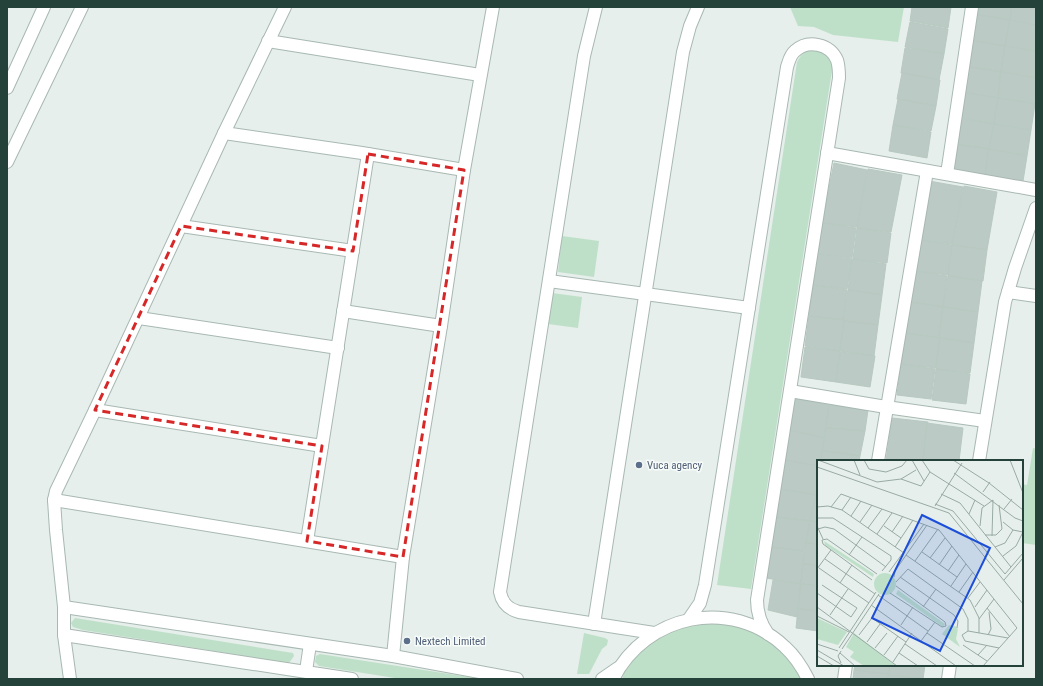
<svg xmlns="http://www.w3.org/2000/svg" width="1043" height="686" font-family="'Roboto Condensed',sans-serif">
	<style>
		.green { fill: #bfe0c8 }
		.building { fill: #bbcac4; stroke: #b8c9c2 }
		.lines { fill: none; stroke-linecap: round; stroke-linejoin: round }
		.minor-casing { stroke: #a8b8b2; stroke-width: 14 }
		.tertiary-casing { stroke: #a8b8b2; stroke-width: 14 }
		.minor { stroke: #fff; stroke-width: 12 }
		.tertiary { stroke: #fff; stroke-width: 12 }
		.marked { fill: none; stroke: #d62828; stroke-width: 3; stroke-dasharray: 8 5; stroke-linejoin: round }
		.service-dot { fill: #5c6f8a; stroke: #f7fbf9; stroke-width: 1.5 }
		.labels { text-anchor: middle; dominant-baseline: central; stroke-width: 3; stroke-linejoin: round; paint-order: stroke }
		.service-label { font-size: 11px; fill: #4e5e75; stroke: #f7fbf9; text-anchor: start }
		.inset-road { fill: none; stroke: #98aaa4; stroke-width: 1 }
		.view { fill: #1d4ed8; fill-opacity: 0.15; stroke: #1d4ed8; stroke-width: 2 }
		.inset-edge { fill: none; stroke: #24423a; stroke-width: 2 }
	</style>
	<rect width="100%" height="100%" fill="#e6efeb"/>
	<g class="green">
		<polygon points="790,7 904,7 898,42 833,35 814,27 798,26"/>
		<path d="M820 49 829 54 833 64 751 589 717 585 797 62C803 51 807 50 820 49Z"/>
		<polygon points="562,236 599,241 594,277 558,272"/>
		<polygon points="552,293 582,297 578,328 548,324"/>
		<polygon points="1033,448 1036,449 1036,545 1022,543 1022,484 1027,485"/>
		<polygon points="75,618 293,653 294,656 289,663 83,630 73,627 71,623"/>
		<polygon points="739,622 769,636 793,659 803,679 622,679 626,668 647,643 675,626"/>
		<polygon points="584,633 605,638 608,640 607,645 602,649 589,674 577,674"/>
		<polygon points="320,654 482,679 401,679 319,666 315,662 316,656"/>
	</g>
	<g class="building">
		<polygon points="912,7 951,7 948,28 910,21"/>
		<polygon points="973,7 1012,7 1010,20 972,14"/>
		<polygon points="1012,7 1036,7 1036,25 1010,20"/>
		<polygon points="972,14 1010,20 1005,46 968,40"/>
		<polygon points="1010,20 1036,25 1036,51 1005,46"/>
		<polygon points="910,22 948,29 944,54 905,47"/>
		<polygon points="968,40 1005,46 1001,72 964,66"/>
		<polygon points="1005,46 1036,51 1036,78 1001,72"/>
		<polygon points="905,48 944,54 939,80 901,73"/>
		<polygon points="964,66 1001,72 998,98 960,92"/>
		<polygon points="1001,72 1036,78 1035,104 998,98"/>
		<polygon points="902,73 940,80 936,106 897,99"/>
		<polygon points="960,92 998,98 994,124 956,117"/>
		<polygon points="998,98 1035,104 1031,130 994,124"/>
		<polygon points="898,99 936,106 931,131 893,125"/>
		<polygon points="956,118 994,124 989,149 952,144"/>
		<polygon points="994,124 1031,130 1027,156 989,149"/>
		<polygon points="893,125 931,132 927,158 889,151"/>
		<polygon points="952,144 989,149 985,176 948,169"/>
		<polygon points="989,149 1027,156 1023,181 985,176"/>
		<polygon points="834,163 867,170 857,227 822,223"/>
		<polygon points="868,169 902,175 891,232 857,228"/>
		<polygon points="929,181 963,187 952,244 918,240"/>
		<polygon points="964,186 997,192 987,250 952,245"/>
		<polygon points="822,223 856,228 852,258 818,254"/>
		<polygon points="857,228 891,233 887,263 853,259"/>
		<polygon points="918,240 952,245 948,275 914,271"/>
		<polygon points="952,245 987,250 983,281 948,276"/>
		<polygon points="817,254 852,259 847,289 813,285"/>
		<polygon points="852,259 886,264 882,295 848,290"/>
		<polygon points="913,271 947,276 943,307 909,302"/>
		<polygon points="948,276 982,281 978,312 943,307"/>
		<polygon points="813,285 847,290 843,320 809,316"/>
		<polygon points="848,290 882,295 878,325 843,321"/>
		<polygon points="909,302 943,307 939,338 905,333"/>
		<polygon points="943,307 978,312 974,343 939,338"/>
		<polygon points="809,316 844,320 840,351 805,346"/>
		<polygon points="844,321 878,325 874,356 840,351"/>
		<polygon points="905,333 940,338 936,368 901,364"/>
		<polygon points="940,338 974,343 970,373 936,369"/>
		<polygon points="805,347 840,351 836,382 801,377"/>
		<polygon points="840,352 875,356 870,387 836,382"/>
		<polygon points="901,364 935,369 931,399 897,395"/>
		<polygon points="936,369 970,374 966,404 932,400"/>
		<polygon points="793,398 829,405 824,438 788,430"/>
		<polygon points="829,405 868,410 865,431 826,428"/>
		<polygon points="892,418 928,422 923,461 886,461"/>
		<polygon points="927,423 963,428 959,461 923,461"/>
		<polygon points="826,428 865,431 860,456 822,451"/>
		<polygon points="788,430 824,438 821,461 818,461 818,466 784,460"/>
		<polygon points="822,451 860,456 859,461 821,461"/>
		<polygon points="784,460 818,466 818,480 816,495 779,489"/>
		<polygon points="779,489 816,495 810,521 775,517"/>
		<polygon points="816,495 818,495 818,522 810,521"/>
		<polygon points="775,517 810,521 804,551 771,547"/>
		<polygon points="810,521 818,522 818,544 806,543"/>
		<polygon points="806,543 818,544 818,566 803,564"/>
		<polygon points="771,547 804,551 801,584 766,578"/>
		<polygon points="803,564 818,566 818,586 801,584"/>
		<polygon points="773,580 801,584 797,617 768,610"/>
		<polygon points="801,584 818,586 818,611 798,609"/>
		<polygon points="798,609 818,611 818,631 796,628"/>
		<polygon points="855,665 890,665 888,675 854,670"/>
		<polygon points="890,665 925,665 923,679 888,675"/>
		<polygon points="854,670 888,674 888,679 853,679"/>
		<polygon points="888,675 922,679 888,679"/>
	</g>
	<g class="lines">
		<defs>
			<g id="minor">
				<path d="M596 7 584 56 500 592C502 603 508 609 519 612L654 633"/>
				<polyline points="268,41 480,75"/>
				<polyline points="7,88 44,7"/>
				<polyline points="224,133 362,153 464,170"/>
				<polyline points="827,153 1036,190"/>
				<polyline points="947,174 972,7"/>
				<polyline points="181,226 353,251"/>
				<polyline points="549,281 749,308"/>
				<polyline points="1008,292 1036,296"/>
				<polyline points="343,311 441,326"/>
				<polyline points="139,318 338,348"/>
				<polyline points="790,391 886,407 985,421"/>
				<polyline points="95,410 322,446"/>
				<polyline points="878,461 927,171"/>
				<polyline points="979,461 1005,302 1015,268 1036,208"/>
				<polyline points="54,500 403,557"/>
				<polyline points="307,541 368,154"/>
				<path d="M689 619 700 603 705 585 787 67C789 61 790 55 795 51 808 39 830 44 837 60 839 66 839 72 839 78L757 600C757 613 760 623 768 634"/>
				<polyline points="594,624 683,52 690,26 698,7"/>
				<polyline points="393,656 403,557 441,326 464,170 493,7"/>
				<polyline points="70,679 64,635 64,607 56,530 54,500 56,491 95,410 224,133 285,7"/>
				<polyline points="844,679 846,665"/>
				<polyline points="948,679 950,665"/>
			</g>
			<g id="tertiary">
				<polyline points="7,162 82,7"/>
				<polyline points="64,607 393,656 517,679"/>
				<polyline points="64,635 352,679"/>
				<polyline points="306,671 310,644"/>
				<polyline points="602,679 618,668"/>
				<path d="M613 679C646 614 731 596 785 647 795 656 802 667 808 679"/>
			</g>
		</defs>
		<use href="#minor" class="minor-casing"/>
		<use href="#tertiary" class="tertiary-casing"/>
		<use href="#minor" class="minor"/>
		<use href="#tertiary" class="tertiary"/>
	</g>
	<path class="marked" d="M368 154 464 170 403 557 307 541 322 446 95 410 181 226 353 251Z"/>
	<g class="service-dot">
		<circle cx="639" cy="465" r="4"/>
		<circle cx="407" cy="641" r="4"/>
	</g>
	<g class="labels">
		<g class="service-label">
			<text x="647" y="465">Vuca agency</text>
			<text x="415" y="641">Nextech Limited</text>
		</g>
	</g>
	<g transform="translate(817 460)">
		<rect width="206" height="206" fill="#e6efeb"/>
		<path d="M7 81 57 114 56 117 8 85ZM57 124a11 11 0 1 1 22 0a11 11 0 1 1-22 0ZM81 130 128 164 126 167 79 134ZM0 158 30 172 21 185 0 179ZM132 165 138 166 141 169 139 179 143 187 125 174ZM37 173 79 206H47L33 197 37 192 29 187Z" fill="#bfe0c8"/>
		<path class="inset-road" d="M1 0 60 22 84 19 104 26 113 12M37 0 43 15M47 0 52 9 69 12 85 6 90 0M95 0 107 21M105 0 113 12 167 46M136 0 172 23 206 50M193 0 206 33M0 7 132 53 206 144M137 13 198 58 206 61M84 19 99 10M166 32 173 22M124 34 143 43 194 107M118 44 136 51 188 114 206 93M118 46 145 3M0 47 11 46 25 50 87 93M14 47 24 34 122 70 200 168 166 206M187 49 195 39M25 50 34 37M152 54 158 40M34 56 44 41M0 58H16L74 96V100L65 111M43 62 55 45M186 62 196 70 206 72M0 66 6 79M67 66 84 78M163 66 165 48 176 40 175 76M51 68 65 49M1 69 8 67 17 69 69 107M75 72 86 56M60 74 75 53M168 75H179L185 69 182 45M78 87 96 60M178 87 188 83 196 70M105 92 140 117M32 95 45 77M89 95 153 140 162 158V173M186 96 199 86 206 72M113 98 128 78M8 99 58 134M98 101 121 69M122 105 135 86M2 108 52 143M0 109 14 90M131 111 142 95M72 112 107 64M77 117 78 111 110 65M83 117 137 155 141 161 140 168M55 120 6 84 5 80 10 79 60 114M187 120 206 98M79 122 91 109 146 149 151 159V171M23 123 35 105M134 126 149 104M142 132 156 112M0 133 34 157 40 148 5 125M73 133 125 167 129 166 128 162 79 126M61 135 111 171M151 138 163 122M54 145 139 206M0 147 80 206M106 147 119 129M158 147 170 130M170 148 193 177M13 155 31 129M0 156 32 172M162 159 177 139M84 165 96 147M110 173 158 206M42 175 55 158 89 182M171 175 174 169 172 152M104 181 118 162M50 182 63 164M0 184 21 191M88 184 120 206M146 185 170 201M22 188 59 132M58 188 70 173M182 188 148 181 145 175 151 171 191 178M25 189 62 134M0 190 27 206M23 193 38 206M82 193 101 206M67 195 81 176M161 195 170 185M0 196 17 206M76 202 95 173M24 203 21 196 24 191"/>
		<path class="view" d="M105 55 173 88 123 191 55 158Z"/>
		<rect width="206" height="206" class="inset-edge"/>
	</g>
	<rect width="1043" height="686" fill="none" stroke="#24423a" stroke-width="16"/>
</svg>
